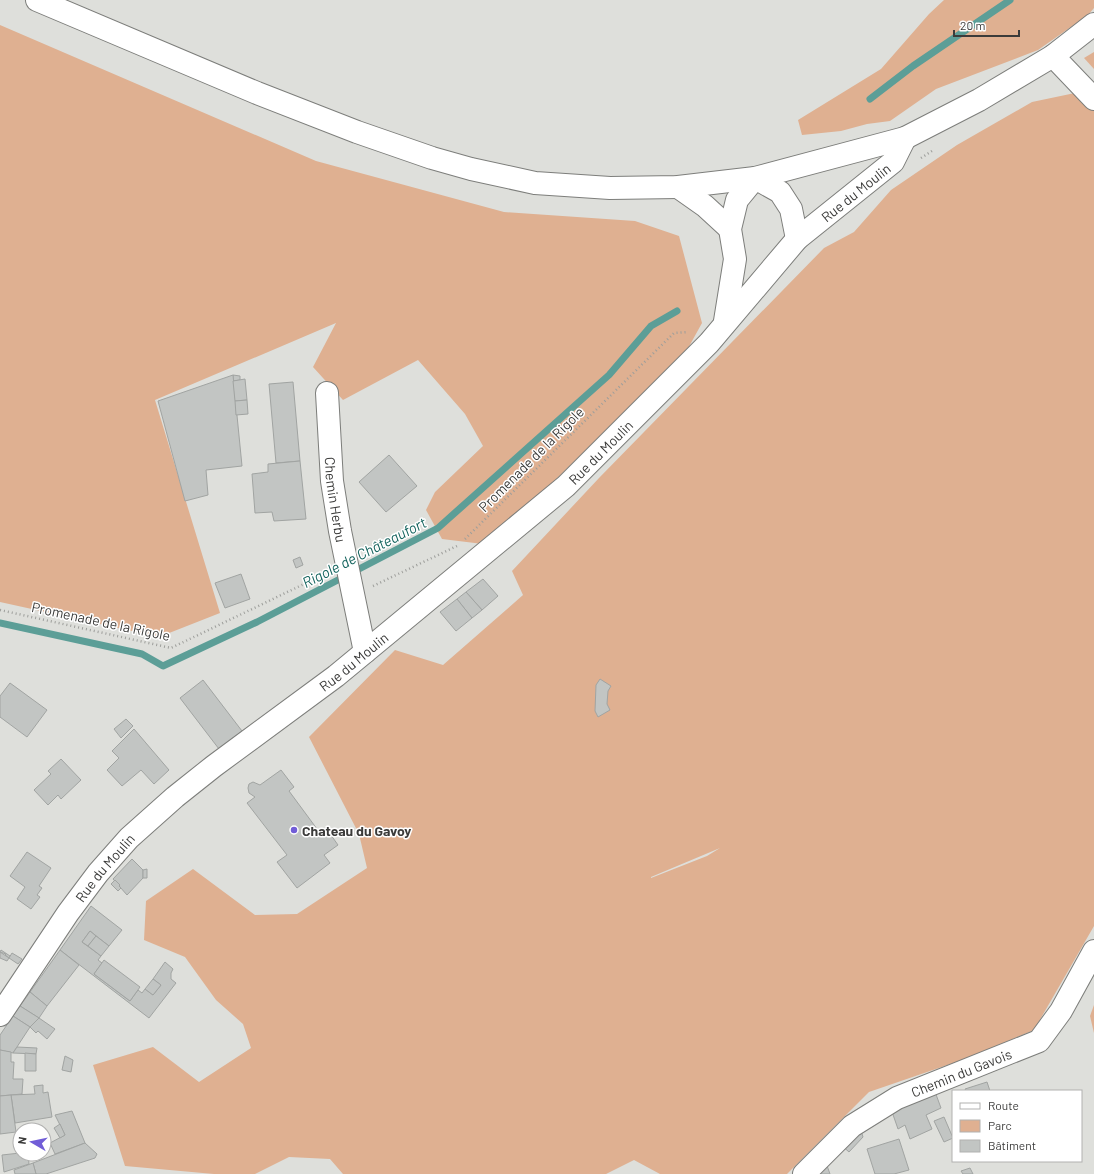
<svg xmlns="http://www.w3.org/2000/svg" width="1094" height="1174" font-family="Barlow,sans-serif">
	<style>
		.green { fill: #dfb091; fill-rule: evenodd }
		.lines { fill: none; stroke-linecap: round; stroke-linejoin: round }
		.stream { stroke: #5c9e97; stroke-width: 7 }
		.building { fill: #c2c5c3; stroke: #a1a4a2 }
		.street-casing { stroke: #7d7e7b; stroke-width: 24 }
		.secondary-casing { stroke: #7d7e7b; stroke-width: 24 }
		.primary-casing { stroke: #7d7e7b; stroke-width: 24 }
		.path { stroke: #9d9e9b; stroke-width: 2.5; stroke-dasharray: 1 3; stroke-linecap: butt }
		.street { stroke: #fff; stroke-width: 22 }
		.secondary { stroke: #fff; stroke-width: 22 }
		.primary { stroke: #fff; stroke-width: 22 }
		.poi-dot { fill: #715dd7; stroke: #fff; stroke-width: 1.5 }
		.labels { text-anchor: middle; dominant-baseline: central; stroke-width: 3; stroke-linejoin: round; paint-order: stroke }
		.street-label { font-size: 14px; fill: #3b3b3a; stroke: #fff }
		.poi-label { font-size: 14px; font-weight: bold; fill: #3b3b3a; stroke: #fff; text-anchor: start }
		.water-label { font-size: 15px; font-style: italic; fill: #15645e; stroke: #fff }
	</style>
	<rect width="100%" height="100%" fill="#dedfdb"/>
	<g class="green">
		<polygon points="944,0 1094,0 1094,8 1088,15 1038,50 936,89 890,121 867,124 841,131 802,135 798,120 881,69 929,14"/>
		<polygon points="0,25 316,161 504,212 635,221 679,236 702,323 686,352 542,493 483,544 442,539 426,510 435,492 483,446 465,414 418,360 343,400 313,367 336,323 155,400 220,613 159,637 0,602"/>
		<polygon points="1094,52 1094,69 1084,58"/>
		<path d="M1094 89V926L1034 1030 962 1060 869 1092 787 1174H660L634 1160 606 1174H343L330 1159 289 1157 255 1174H214L125 1166 93 1065 153 1047 199 1082 251 1048 243 1024 216 1000 185 957 144 940 146 901 193 869 255 915 297 914 367 868 359 834 309 737 395 650 443 665 523 595 512 571 599 478 824 248 854 232 891 190 957 145 1032 102ZM720 848 707 856 651 878V877Z"/>
		<polygon points="1094,1005 1094,1033 1090,1016"/>
	</g>
	<g class="lines">
		<g class="stream">
			<polyline points="870,99 913,66 1010,0"/>
			<polyline points="0,623 142,654 163,666 257,622 438,528 609,375 651,326 677,311"/>
		</g>
	</g>
	<g class="building">
		<polygon points="233,375 240,376 240,380 233,381"/>
		<polygon points="233,375 242,466 206,470 208,495 185,501 158,401"/>
		<polygon points="245,379 247,400 235,401 233,381"/>
		<polygon points="293,382 300,461 276,463 269,384"/>
		<polygon points="247,400 248,414 236,415 235,401"/>
		<polygon points="389,455 417,486 386,512 359,482"/>
		<polygon points="300,461 306,519 274,521 272,512 255,513 252,474 268,472 268,464"/>
		<polygon points="300,557 303,565 296,568 293,560"/>
		<polygon points="241,574 250,599 225,608 215,583"/>
		<polygon points="483,579 498,596 482,610 466,592"/>
		<polygon points="466,592 482,610 472,618 457,599"/>
		<polygon points="457,599 472,618 456,631 440,612"/>
		<polygon points="600,679 611,686 608,691 607,704 610,710 598,717 595,711 596,685"/>
		<polygon points="203,680 242,731 219,749 180,698"/>
		<polygon points="10,683 47,710 27,737 0,717 0,696"/>
		<polygon points="126,719 133,726 121,738 114,729"/>
		<polygon points="134,729 169,770 154,784 141,770 122,786 107,770 119,758 112,751"/>
		<polygon points="61,759 81,780 61,799 58,795 48,805 34,790 51,774 48,771"/>
		<polygon points="281,770 294,787 289,791 320,833 326,828 338,845 324,855 330,863 297,888 277,862 287,855 247,803 255,797 249,793 248,788 249,784 253,782 260,785"/>
		<polygon points="27,852 51,868 39,886 42,888 37,895 40,897 31,909 17,899 25,887 10,876"/>
		<polygon points="132,859 143,870 143,878 127,895 113,879"/>
		<polygon points="147,869 147,878 143,878 143,870"/>
		<polygon points="115,880 120,885 119,886 121,888 118,891 111,884"/>
		<polygon points="91,906 122,930 109,946 90,931 82,942 101,956 98,960 102,963 94,974 130,1001 138,990 142,993 145,989 153,995 161,985 153,979 165,962 173,969 171,973 171,979 176,983 149,1018 60,950"/>
		<polygon points="90,931 96,936 88,946 82,942"/>
		<polygon points="96,936 109,946 101,956 88,946"/>
		<polygon points="1,950 10,956 9,958 5,955 6,954 0,952"/>
		<polygon points="60,950 79,965 47,1006 30,992"/>
		<polygon points="0,952 9,958 7,961 0,958"/>
		<polygon points="12,953 22,959 18,964 9,958"/>
		<polygon points="104,960 140,987 130,1001 94,974"/>
		<polygon points="153,979 161,985 153,995 145,989"/>
		<polygon points="30,992 47,1006 39,1018 20,1006"/>
		<polygon points="20,1006 39,1018 30,1027 13,1016"/>
		<polygon points="13,1016 30,1027 13,1053 0,1050 0,1035"/>
		<polygon points="39,1018 55,1029 47,1039 38,1031 36,1033 30,1027"/>
		<polygon points="17,1047 37,1048 36,1054 13,1053"/>
		<polygon points="0,1050 11,1052 11,1062 14,1062 13,1079 23,1079 22,1094 0,1096"/>
		<polygon points="25,1053 36,1054 36,1071 25,1071"/>
		<polygon points="65,1056 73,1060 71,1072 62,1070"/>
		<polygon points="987,1082 990,1091 966,1091 965,1089"/>
		<polygon points="43,1085 43,1093 48,1092 52,1117 15,1123 11,1095 35,1094 34,1086"/>
		<polygon points="934,1089 941,1108 926,1115 932,1129 910,1139 905,1125 898,1129 890,1106"/>
		<polygon points="11,1095 16,1132 0,1134 0,1096"/>
		<polygon points="72,1111 85,1143 55,1154 50,1143 65,1135 55,1115"/>
		<polygon points="944,1117 953,1138 944,1142 934,1121"/>
		<polygon points="60,1124 65,1135 60,1138 54,1128"/>
		<polygon points="859,1124 863,1137 849,1152 840,1144"/>
		<polygon points="899,1139 909,1170 894,1174 875,1174 867,1149"/>
		<polygon points="85,1143 97,1154 95,1158 46,1174 36,1174 33,1163"/>
		<polygon points="20,1153 28,1154 29,1164 4,1172 2,1155"/>
		<polygon points="825,1160 830,1174 808,1174"/>
		<polygon points="33,1163 36,1174 15,1174 14,1170"/>
		<polygon points="970,1168 973,1174 963,1174 961,1171"/>
	</g>
	<g class="lines">
		<defs>
			<g id="street">
				<polyline points="1053,56 1094,99"/>
				<path id="s1" d="M327 393 332 481 340 531 365 652"/>
				<path id="s2" d="M804 1174 852 1126 897 1098 1039 1041 1061 1011 1094 951"/>
			</g>
			<g id="secondary">
				<polyline points="678,187 705,206 730,229"/>
				<polyline points="725,321 735,259 730,229 737,200 755,178 780,192 791,209 797,239"/>
				<path id="s3" d="M0 1015 68 913 98 873 129 838 175 797 214 766 336 676 566 486 709 343 797 239 893 162 905 138"/>
			</g>
			<polyline id="primary" points="37,0 257,93 357,132 432,158 471,169 535,183 610,188 678,187 755,178 905,138 979,100 1053,56 1094,24"/>
		</defs>
		<use href="#street" class="street-casing"/>
		<use href="#secondary" class="secondary-casing"/>
		<use href="#primary" class="primary-casing"/>
		<g class="path">
			<polyline points="921,158 932,151"/>
			<polyline points="465,539 674,333 688,332"/>
			<polyline points="373,586 457,546"/>
			<polyline points="0,610 171,648 327,573"/>
		</g>
		<use href="#street" class="street"/>
		<use href="#secondary" class="secondary"/>
		<use href="#primary" class="primary"/>
	</g>
	<circle class="poi-dot" cx="294" cy="830" r="4"/>
	<g class="labels">
		<g class="street-label">
			<text stroke="none"><textPath href="#s3" startOffset="1194">Rue du Moulin</textPath></text>
			<text stroke="none"><textPath href="#s3" startOffset="829">Rue du Moulin</textPath></text>
			<text transform="translate(531 459) rotate(-45)">Promenade de la Rigole</text>
			<text stroke="none"><textPath href="#s1" startOffset="107">Chemin Herbu</textPath></text>
			<text transform="translate(101 621) rotate(12)">Promenade de la Rigole</text>
			<text stroke="none"><textPath href="#s3" startOffset="505">Rue du Moulin</textPath></text>
			<text stroke="none"><textPath href="#s3" startOffset="181">Rue du Moulin</textPath></text>
			<text stroke="none"><textPath href="#s2" startOffset="190">Chemin du Gavois</textPath></text>
		</g>
		<g class="poi-label">
			<text x="302" y="830">Chateau du Gavoy</text>
		</g>
		<g class="water-label">
			<text transform="translate(364 552) rotate(-27)">Rigole de Châteaufort</text>
		</g>
	</g>
	<rect x="952" y="1090" width="130" height="72" fill="#ffffff" stroke="#b1b1b0"/>
	<rect x="960" y="1103" width="20" height="6" fill="#ffffff" stroke="#b1b1b0"/>
	<text x="988" y="1110" font-size="12" fill="#3b3b3a">Route</text>
	<rect x="960" y="1120" width="20" height="12" fill="#dfb091" stroke="#b1b1b0"/>
	<text x="988" y="1130" font-size="12" fill="#3b3b3a">Parc</text>
	<rect x="960" y="1140" width="20" height="12" fill="#c2c5c3" stroke="#b1b1b0"/>
	<text x="988" y="1150" font-size="12" fill="#3b3b3a">Bâtiment</text>
	<g transform="translate(32 1142) rotate(279)"><circle r="19" fill="#ffffff" stroke="#b1b1b0"/>
	<path d="M0-3L7 15L0 10L-7 15Z" fill="#715dd7"/>
	<text y="-6" font-size="11" font-weight="bold" text-anchor="middle" fill="#3b3b3a">N</text>
	</g>
	<path d="M954 30v6h65v-6" fill="none" stroke="#3b3b3a" stroke-width="2"/>
	<text x="960" y="30" font-size="12" fill="#3b3b3a" stroke="#ffffff" stroke-width="3" paint-order="stroke">20 m</text>
</svg>
